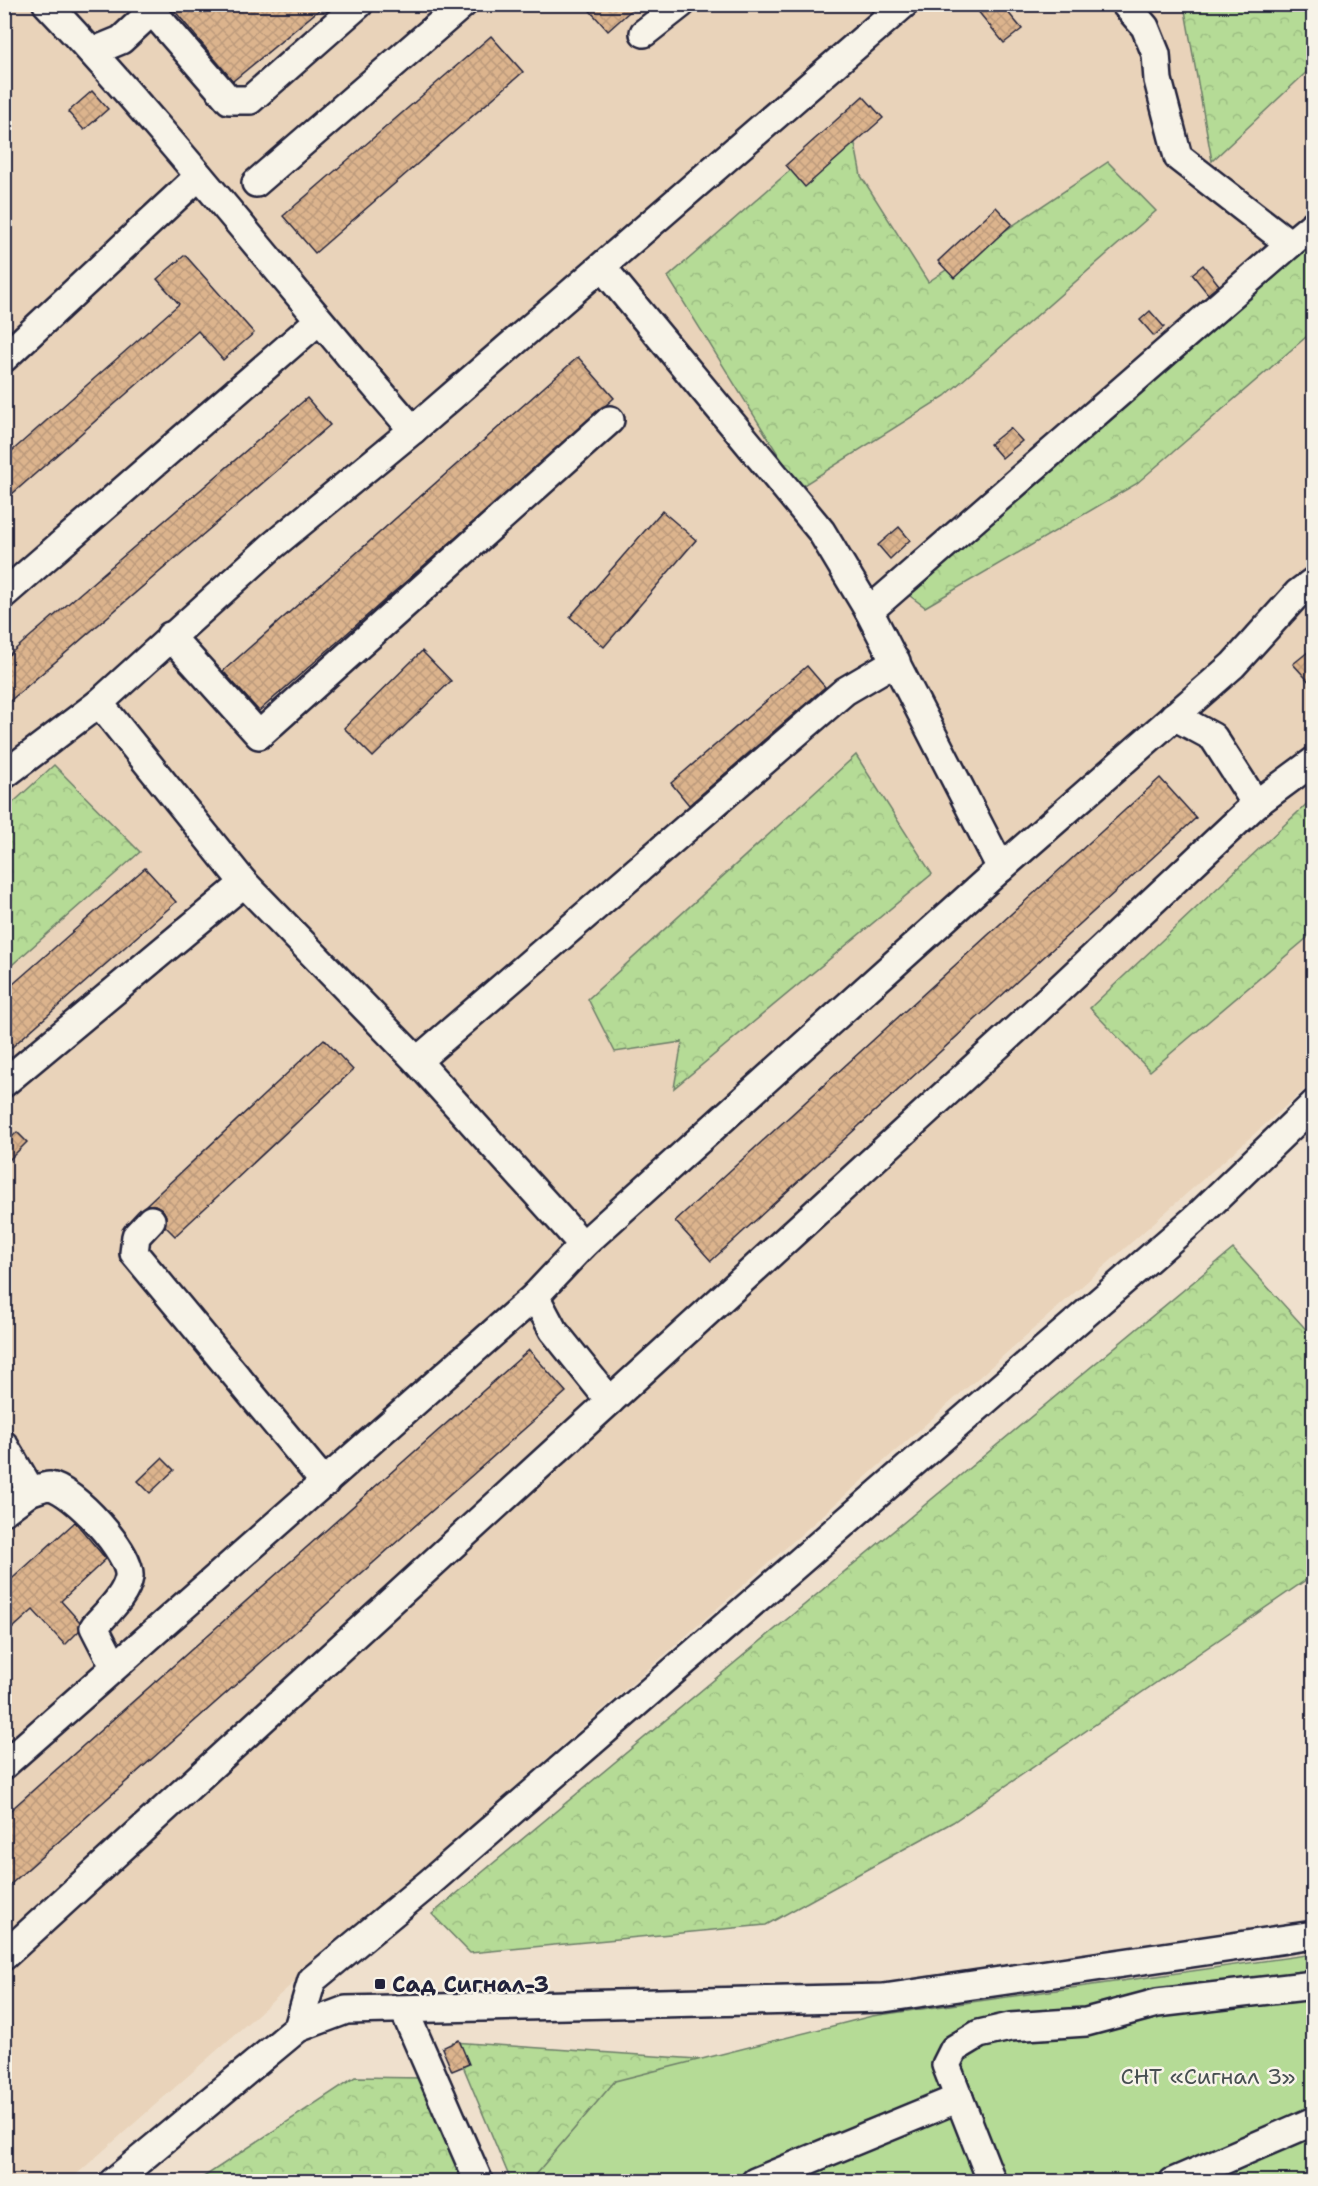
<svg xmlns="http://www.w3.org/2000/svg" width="1318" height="2186" font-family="'Shantell Sans',sans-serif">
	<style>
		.built { fill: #e9d3ba }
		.forest { fill: url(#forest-crowns); stroke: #6c7e68; stroke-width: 1.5 }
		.garden { fill: #b5db96; stroke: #6c7e68; stroke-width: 1.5 }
		.building { fill: url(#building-cross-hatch); stroke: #22223b; stroke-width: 1.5 }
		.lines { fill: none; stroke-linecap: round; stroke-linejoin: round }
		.minor-casing { stroke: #22223b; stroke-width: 32 }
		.minor { stroke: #f7f3e8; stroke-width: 27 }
		.poi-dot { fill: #22223b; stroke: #f7f3e8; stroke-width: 2 }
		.labels { text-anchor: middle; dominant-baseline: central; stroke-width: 5; stroke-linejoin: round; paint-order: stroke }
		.poi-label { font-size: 22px; font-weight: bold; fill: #22223b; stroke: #f7f3e8; text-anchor: start }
		.park-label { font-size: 22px; fill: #475052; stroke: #f7f3e8 }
	</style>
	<defs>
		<pattern id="forest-crowns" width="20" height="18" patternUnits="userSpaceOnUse" patternTransform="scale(1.5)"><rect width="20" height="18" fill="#b5db96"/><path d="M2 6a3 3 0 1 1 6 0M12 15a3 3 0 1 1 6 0" fill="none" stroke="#9bbc82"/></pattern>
		<pattern id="building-cross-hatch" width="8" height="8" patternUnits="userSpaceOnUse" patternTransform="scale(1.5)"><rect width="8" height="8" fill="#dcb48d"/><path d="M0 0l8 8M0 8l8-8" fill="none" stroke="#bc9a7b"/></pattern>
	</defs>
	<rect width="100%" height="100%" fill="#efe0cd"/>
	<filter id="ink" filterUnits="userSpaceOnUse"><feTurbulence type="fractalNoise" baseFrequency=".0167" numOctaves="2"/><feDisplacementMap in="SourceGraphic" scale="12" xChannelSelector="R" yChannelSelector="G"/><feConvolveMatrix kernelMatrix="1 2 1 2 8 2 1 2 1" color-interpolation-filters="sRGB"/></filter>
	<g filter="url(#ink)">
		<polygon class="built" points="5,5 1313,5 1313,1082 69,2181 5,2182"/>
		<g class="forest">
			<polygon points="1184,5 1313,5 1313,66 1212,161"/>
			<polygon points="850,118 861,176 928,282 1108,162 1156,211 945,396 799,488 668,277"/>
			<polygon points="1313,238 1313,331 1136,484 925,607 906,593"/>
			<polygon points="856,755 932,874 674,1088 682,1042 615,1052 588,999"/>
			<polygon points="54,765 140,852 5,971 5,810"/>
			<polygon points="1313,798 1313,933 1150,1071 1090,1008"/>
			<polygon points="1233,1249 1313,1337 1313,1575 953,1822 766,1925 470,1953 432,1914"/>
			<polygon points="453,2042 697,2059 716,2107 576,2181 511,2181"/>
			<polygon points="355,2077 422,2078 464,2182 196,2182"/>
		</g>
		<polygon class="garden" points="1313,1954 1313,2181 529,2182 615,2081 872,2016"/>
		<g class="building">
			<polygon points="169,4 326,4 233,81"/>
			<polygon points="584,4 638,4 608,31"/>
			<polygon points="972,4 1001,4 1022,29 1004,43"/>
			<polygon points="491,36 523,72 315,253 283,216"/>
			<polygon points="92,91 108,109 84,130 68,112"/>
			<polygon points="863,96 883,118 805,187 786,165"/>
			<polygon points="996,207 1012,224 954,278 938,261"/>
			<polygon points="185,255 254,333 223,360 198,331 4,501 4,458 179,304 157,279"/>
			<polygon points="1203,265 1219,285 1208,294 1192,274"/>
			<polygon points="1150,311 1164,327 1154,336 1140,320"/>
			<polygon points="578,357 614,398 259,711 223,671"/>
			<polygon points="307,398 330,425 4,706 4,659"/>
			<polygon points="1010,428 1022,441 1002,458 990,444"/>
			<polygon points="662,511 696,540 604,647 570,617"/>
			<polygon points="899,527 910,540 890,559 878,545"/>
			<polygon points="1314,647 1314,687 1293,664"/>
			<polygon points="422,651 451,681 373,757 344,728"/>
			<polygon points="807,666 825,687 689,805 671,783"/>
			<polygon points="1160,778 1196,818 711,1261 675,1221"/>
			<polygon points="145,868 176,902 4,1054 4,992"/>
			<polygon points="324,1039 353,1070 175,1236 165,1226 166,1216 162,1209 155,1205 146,1205"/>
			<polygon points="17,1132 27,1142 4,1165 4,1145"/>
			<polygon points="529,1350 566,1392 4,1890 4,1816"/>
			<polygon points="162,1458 174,1470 150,1493 138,1481"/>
			<polygon points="75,1522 106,1559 61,1601 80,1622 79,1631 65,1645 33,1610 4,1636 4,1586"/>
			<polygon points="459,2040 469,2064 452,2071 442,2048"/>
		</g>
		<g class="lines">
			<defs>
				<g id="minor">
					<path d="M47 4C176 140 290 289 413 430"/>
					<polyline points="1125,4 1145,27 1156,54 1158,80 1178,157 1290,244 1314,224"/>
					<polyline points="644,33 681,4"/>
					<polyline points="92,52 121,40 152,11 229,100 250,100 359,4"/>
					<polyline points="256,183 463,4"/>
					<polyline points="602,267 821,531 869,611 1001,868"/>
					<polyline points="4,358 199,176"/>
					<polyline points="4,594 318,321"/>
					<polyline points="869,611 1290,244"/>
					<polyline points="170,636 259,735 610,420"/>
					<polyline points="99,703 244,883 417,1061 583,1245"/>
					<polyline points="1174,716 1213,737 1256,804"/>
					<polyline points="4,775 99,703 271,547 413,430 904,4"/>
					<polyline points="417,1061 845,691 896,661"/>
					<polyline points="4,1083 244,883"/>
					<polyline points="151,1220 136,1236 134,1253 325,1483"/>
					<polyline points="535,1296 553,1330 610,1401"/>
					<polyline points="4,1445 31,1491 4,1511"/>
					<path d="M31 1491C36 1490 44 1486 49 1486 73 1489 132 1554 129 1577 126 1596 106 1613 94 1627L114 1666"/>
					<polyline points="4,1765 535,1296 583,1245 791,1057 1001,868 1233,665 1298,593 1314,581"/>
					<polyline points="4,1956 1038,1009 1256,804 1314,761"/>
					<polyline points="404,2010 479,2182"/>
					<polyline points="298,2028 312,1980 428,1884 1197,1217 1314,1104"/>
					<polyline points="113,2182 298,2028 346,2010 884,1998 1314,1935"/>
					<polyline points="755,2182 959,2098"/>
					<polyline points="992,2182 946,2065 954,2049 979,2034 1010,2027 1086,2022 1157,2003 1314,1985"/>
					<polyline points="1173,2182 1314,2121"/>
				</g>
			</defs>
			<use href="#minor" class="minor-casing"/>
			<use href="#minor" class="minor"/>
		</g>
	</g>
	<rect class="poi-dot" x="374" y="1978" width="12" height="12" rx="3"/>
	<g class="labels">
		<g class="poi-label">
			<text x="392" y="1984">Сад Сигнал-3</text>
		</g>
		<g class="park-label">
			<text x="1208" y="2076">СНТ «Сигнал 3»</text>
		</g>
	</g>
	<rect width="1318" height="2186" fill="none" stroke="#f7f3e8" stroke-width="24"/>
	<rect x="12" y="12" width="1294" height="2162" fill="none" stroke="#22223b" stroke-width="2" filter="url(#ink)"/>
</svg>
